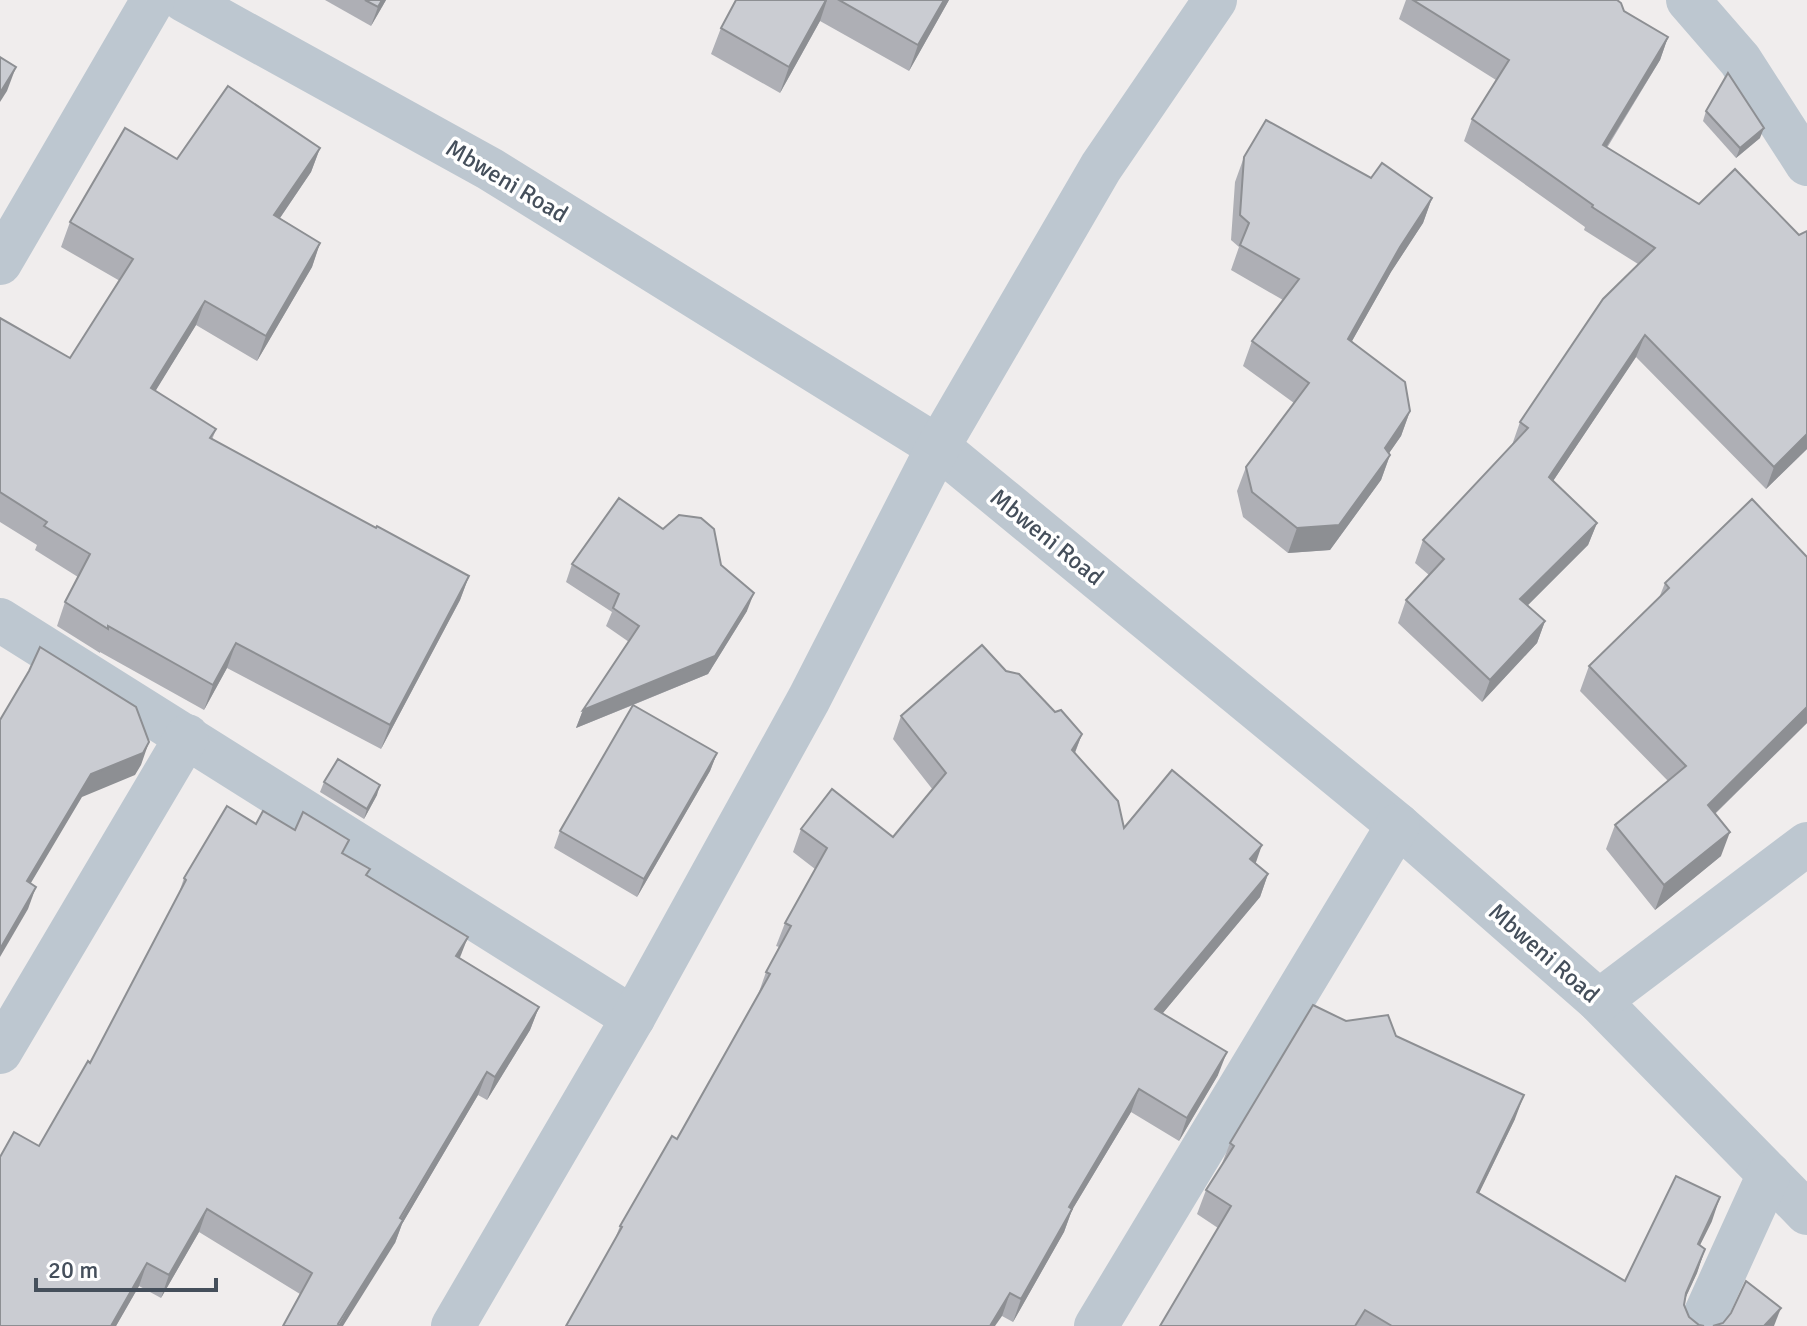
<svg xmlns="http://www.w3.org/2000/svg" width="1807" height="1326" font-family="Signika,sans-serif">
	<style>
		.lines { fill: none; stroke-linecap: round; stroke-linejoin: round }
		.minor { stroke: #bdc7d0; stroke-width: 44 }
		.wall { fill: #aeafb5 }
		.shaded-wall { fill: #8d8f93 }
		.building { fill: #caccd2; stroke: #8d8f93; stroke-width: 2 }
		.labels { text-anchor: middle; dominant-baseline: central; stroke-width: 7; stroke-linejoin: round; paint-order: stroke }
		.street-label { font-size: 24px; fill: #454f5b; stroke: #fff }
	</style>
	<rect width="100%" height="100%" fill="#f0eded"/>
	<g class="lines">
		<g class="minor">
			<polyline points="184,0 490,169 938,447 1398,825 1599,1001 1807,1213"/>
			<polyline points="1688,0 1740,60 1807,164"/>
			<polyline points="0,263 153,0"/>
			<polyline points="0,620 633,1018"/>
			<polyline points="1599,1001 1807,844"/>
			<polyline points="0,1052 187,736"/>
			<polyline points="453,1326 633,1018 809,699 938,447 1101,167 1215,0"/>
			<polyline points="1096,1326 1398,825"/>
			<polyline points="1700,1326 1769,1174"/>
		</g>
	</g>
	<g class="wall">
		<polygon points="325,0 386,0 371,26"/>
		<polygon points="736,0 949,0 909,71 820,21 780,93 711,54 721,28"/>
		<polygon points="1406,0 1617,0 1624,11 1668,37 1660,60 1607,148 1699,204 1799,235 1807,231 1807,449 1766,489 1636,357 1553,481 1597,523 1588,545 1528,605 1545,621 1537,643 1482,702 1398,623 1406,600 1429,575 1415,563 1423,540 1512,445 1520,422 1638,264 1584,230 1585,227 1464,141 1472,119 1496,80 1399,19"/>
		<polygon points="1706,111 1760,138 1736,158 1703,121"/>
		<polygon points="320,148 311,172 280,218 320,243 312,267 257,361 196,325 155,391 216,429 212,440 376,528 469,576 460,600 381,749 227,668 204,710 100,652 100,653 57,626 65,602 78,577 35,550 37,545 0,522 0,318 70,358 120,281 61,247 70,222 177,159"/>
		<polygon points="1244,157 1371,178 1432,198 1423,223 1391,272 1352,341 1410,411 1401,436 1389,453 1390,455 1381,480 1330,550 1288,553 1243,517 1237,491 1246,467 1294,403 1243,366 1252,341 1283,300 1231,270 1239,247 1231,240 1235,182"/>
		<polygon points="663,529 721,565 747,611 708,674 633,705 717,753 710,771 637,897 554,848 560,831 633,705 576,728 583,710 629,642 606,626 612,612 566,582 572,564"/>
		<polygon points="1665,583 1807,723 1716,813 1721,856 1655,910 1606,849 1615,825 1668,781 1580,691 1589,666 1659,598"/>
		<polygon points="1006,671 1082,734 1075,753 1124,828 1255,863 1268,874 1260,897 1162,1014 1218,1075 1179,1141 1131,1112 1072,1210 1064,1232 1013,1322 1002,1316 615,1239 620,1226 677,1139 758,995 766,972 779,947 776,946 785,923 815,869 793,852 801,829 893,837 933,790 893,739 901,716"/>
		<polygon points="324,782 377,795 364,819 320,792"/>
		<polygon points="256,824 295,830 344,854 370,869 367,875 460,958 539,1007 530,1030 487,1100 478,1095 402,1224 395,1243 300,1294 199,1232 161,1298 139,1286 116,1326 0,1326 39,1146 90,1063 178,896 184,878"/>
		<polygon points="1346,1021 1396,1036 1515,1119 1479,1193 1625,1281 1712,1221 1700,1245 1705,1249 1697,1273 1685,1299 1684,1305 1689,1317 1699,1325 1704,1326 1160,1326 1218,1228 1197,1214 1206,1190 1221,1166 1230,1143"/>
	</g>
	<g class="shaded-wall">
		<polygon points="382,0 386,0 371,26 378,7"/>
		<polygon points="826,0 827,0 820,21 780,93 789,67"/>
		<polygon points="944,0 949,0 909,71 918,45"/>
		<polygon points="1668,37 1660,60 1594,167 1603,145"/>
		<polygon points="16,67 7,91 0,102 0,93"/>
		<polygon points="1764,128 1760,138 1736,158 1740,148"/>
		<polygon points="320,148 311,172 265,240 274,215"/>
		<polygon points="1432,198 1423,223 1391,272 1339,364 1348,339 1400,247"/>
		<polygon points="320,243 312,267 257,361 266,336"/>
		<polygon points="205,301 196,325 142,413 151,388"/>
		<polygon points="1645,335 1636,357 1541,499 1549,477"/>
		<polygon points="1410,411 1401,436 1376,472 1385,448"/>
		<polygon points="1807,434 1807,449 1766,489 1774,467"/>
		<polygon points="1390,455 1381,480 1330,550 1288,553 1297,528"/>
		<polygon points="1597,523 1588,545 1512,621 1520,599"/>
		<polygon points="469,576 460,600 381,749 390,725"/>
		<polygon points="754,593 747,611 708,674 576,728 583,710"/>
		<polygon points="1545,621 1537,643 1482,702 1490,680"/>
		<polygon points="236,643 227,668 204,710 213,685"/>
		<polygon points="1807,707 1807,723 1699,829 1708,805"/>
		<polygon points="1082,734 1073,757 1072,750"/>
		<polygon points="149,742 141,765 135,775 82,797 19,903 27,881 91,774"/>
		<polygon points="717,753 710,771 637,897 644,879"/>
		<polygon points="380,785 377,795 364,819 367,809"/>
		<polygon points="1730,832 1721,856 1655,910 1664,885"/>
		<polygon points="1262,845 1254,868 1250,859"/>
		<polygon points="1268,874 1260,897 1147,1032 1155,1009"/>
		<polygon points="36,887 28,909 0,957 0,949"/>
		<polygon points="468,937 459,960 456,956"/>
		<polygon points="539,1007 530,1030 487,1100 495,1077"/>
		<polygon points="1227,1052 1218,1075 1179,1141 1187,1118"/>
		<polygon points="487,1072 478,1095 402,1224 395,1243 343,1326 338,1326"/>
		<polygon points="1139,1089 1131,1112 1072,1210 1064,1232 1013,1322 1021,1299 1069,1207"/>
		<polygon points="1524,1095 1515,1119 1468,1216 1477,1192"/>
		<polygon points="1720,1197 1712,1221 1689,1267 1698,1244"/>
		<polygon points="207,1209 199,1232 161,1298 169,1275"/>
		<polygon points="1705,1249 1697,1273 1677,1316 1686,1293"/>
		<polygon points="147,1263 139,1286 116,1326 111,1326"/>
		<polygon points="1010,1293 1002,1316 995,1326 990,1326"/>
		<polygon points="1781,1308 1774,1326 1764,1326"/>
	</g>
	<g class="building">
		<polygon points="365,0 382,0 378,7"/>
		<polygon points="736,0 826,0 789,67 721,28"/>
		<polygon points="839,0 944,0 918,45"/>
		<polygon points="1413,0 1617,0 1621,3 1624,11 1668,37 1603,145 1699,204 1735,169 1799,235 1807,231 1807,434 1774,467 1645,335 1549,477 1597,523 1520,599 1545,621 1490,680 1406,600 1444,559 1423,540 1528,428 1520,422 1603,299 1655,248 1592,207 1593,205 1472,119 1509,60"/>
		<polygon points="0,57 16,67 0,93"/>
		<polygon points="1728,73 1764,128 1740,148 1706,111"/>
		<polygon points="228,86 320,148 274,215 320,243 266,336 205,301 151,388 216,429 210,438 376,528 377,526 469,576 390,725 236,643 213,685 108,626 108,629 65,602 90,554 44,526 47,522 0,492 0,318 70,358 133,259 70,222 125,128 177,159"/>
		<polygon points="1266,120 1371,178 1382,163 1432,198 1400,247 1348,339 1405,382 1410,411 1385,448 1390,455 1339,525 1297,528 1252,492 1246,467 1309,383 1252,341 1299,279 1240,245 1249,223 1240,215 1244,157"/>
		<polygon points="619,498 663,529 679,515 701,518 714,529 721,565 754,593 715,656 583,710 639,626 613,608 619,594 572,564"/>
		<polygon points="1752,499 1807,557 1807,707 1708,805 1730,832 1664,885 1615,825 1686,766 1589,666 1669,588 1665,583"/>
		<polygon points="982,645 1006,671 1019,674 1055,712 1061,710 1082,734 1072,750 1118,801 1124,828 1172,770 1262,845 1250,859 1268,874 1155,1009 1227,1052 1187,1118 1139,1089 1069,1207 1072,1209 1021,1299 1010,1293 990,1326 566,1326 622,1227 620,1226 672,1136 677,1139 770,974 766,972 791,926 785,923 827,848 801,829 832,789 893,837 946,773 901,716"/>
		<polygon points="40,647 136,707 149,742 143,753 91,774 27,881 36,887 0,949 0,720 29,671"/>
		<polygon points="633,705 717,753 644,879 560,831"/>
		<polygon points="338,759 380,785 367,809 324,782"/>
		<polygon points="227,806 256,824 263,811 295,830 303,812 349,840 342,853 370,869 366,875 468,937 456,956 539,1007 495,1077 487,1072 400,1218 403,1220 338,1324 341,1326 283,1326 312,1273 207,1209 169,1275 147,1263 111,1326 0,1326 0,1157 14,1132 39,1146 88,1061 90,1063 186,880 184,878"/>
		<polygon points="1313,1005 1346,1021 1388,1015 1396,1036 1524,1095 1477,1192 1625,1281 1676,1176 1720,1197 1698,1244 1705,1249 1686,1293 1684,1305 1689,1317 1699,1325 1704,1326 1392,1326 1365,1310 1355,1326 1160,1326 1231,1206 1206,1190 1234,1146 1230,1143"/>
		<polygon points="1746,1281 1781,1308 1764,1326 1713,1326 1723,1323 1731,1313"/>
	</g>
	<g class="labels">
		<g class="street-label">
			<text transform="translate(507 181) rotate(31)">Mbweni Road</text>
			<text transform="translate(1047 537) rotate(39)">Mbweni Road</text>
			<text transform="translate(1544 953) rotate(41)">Mbweni Road</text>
		</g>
	</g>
	<path d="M36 1278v12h180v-12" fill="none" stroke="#454f5b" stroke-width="4"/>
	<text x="48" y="1278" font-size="24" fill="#454f5b" stroke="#ffffff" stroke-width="6" paint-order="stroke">20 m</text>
</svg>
